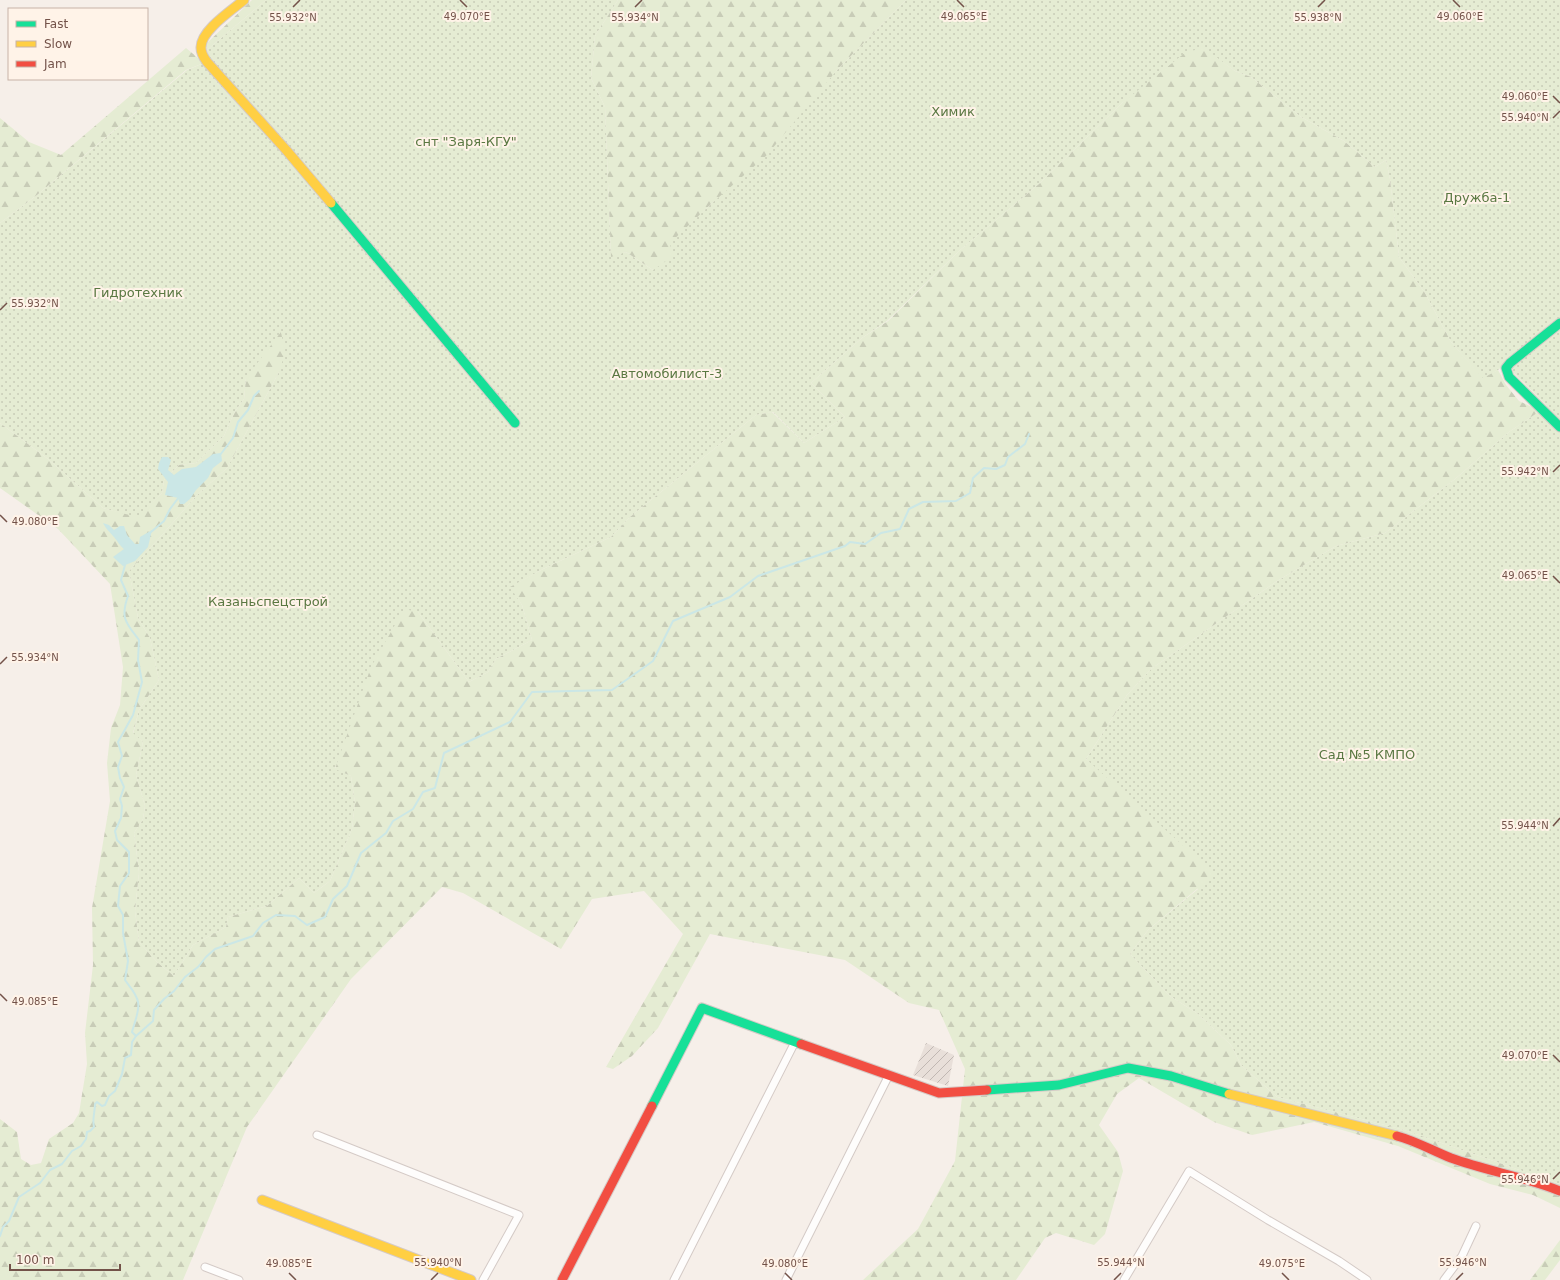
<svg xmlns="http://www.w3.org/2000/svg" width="1560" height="1280" font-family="'DejaVu Sans',sans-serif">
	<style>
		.industrial { fill: url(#industrial-furrows) }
		.grass { fill: url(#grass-dots) }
		.forest { fill: url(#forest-firs) }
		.water { fill: #cbe7e6 }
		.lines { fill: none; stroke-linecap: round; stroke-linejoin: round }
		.stream { stroke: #cbe7e6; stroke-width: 2 }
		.street-casing { stroke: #d4cac6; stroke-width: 9 }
		.fast-casing { stroke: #d5cac6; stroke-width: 11 }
		.slow-casing { stroke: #d5cac6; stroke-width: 11 }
		.jam-casing { stroke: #d5cac6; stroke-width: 11 }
		.street { stroke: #fefdfc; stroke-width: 7 }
		.fast { stroke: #16e098; stroke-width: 9 }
		.slow { stroke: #ffcf43; stroke-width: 9 }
		.jam { stroke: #f24e42; stroke-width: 9 }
		.ticks { fill: none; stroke: #735249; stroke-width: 1.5 }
		.labels { text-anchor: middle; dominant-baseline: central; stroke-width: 4; stroke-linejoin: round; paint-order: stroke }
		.park-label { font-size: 13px; fill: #5a7842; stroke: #fff3e8 }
		.ticks-label { font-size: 10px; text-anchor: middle; fill: #735249; stroke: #fff3e8; stroke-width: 4; stroke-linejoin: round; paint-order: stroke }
	</style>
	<defs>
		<pattern id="industrial-furrows" width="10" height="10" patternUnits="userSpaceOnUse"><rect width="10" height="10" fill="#e8dfd9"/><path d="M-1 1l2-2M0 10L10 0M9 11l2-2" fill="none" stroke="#c0b7b2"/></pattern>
		<pattern id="grass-dots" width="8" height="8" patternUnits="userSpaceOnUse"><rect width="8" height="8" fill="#e5ecd3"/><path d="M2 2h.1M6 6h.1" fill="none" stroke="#c8ccb7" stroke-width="1.8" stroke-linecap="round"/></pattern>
		<pattern id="forest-firs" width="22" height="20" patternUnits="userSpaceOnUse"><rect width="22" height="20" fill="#e5ecd3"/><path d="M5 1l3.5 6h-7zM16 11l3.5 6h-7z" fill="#c8ccb7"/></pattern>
	</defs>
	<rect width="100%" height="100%" fill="#f6efe9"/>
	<polygon class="industrial" points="926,1043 954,1055 948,1086 913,1075"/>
	<g class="grass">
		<polygon points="266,0 618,0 595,36 591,78 605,107 611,256 626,252 653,270 669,243 711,204 837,70 906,0 1560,0 1560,319 1498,370 1483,379 1451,342 1425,293 1399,257 1390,179 1386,160 1375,167 1344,141 1301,117 1251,77 1235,71 1204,49 1122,103 1039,184 959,251 887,321 862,338 811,383 845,417 804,443 773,412 756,415 630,517 611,537 543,569 511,587 522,605 532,640 496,659 488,672 469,682 418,612 335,768 351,776 355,803 352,829 330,881 314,893 299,878 267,906 228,917 226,927 193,945 174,976 158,963 139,942 135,911 139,872 134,833 143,819 145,806 136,775 143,742 133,734 139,710 159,680 150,638 138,618 129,571 162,535 196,496 227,468 279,372 246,378 244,399 234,413 224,436 196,463 179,465 164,480 162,493 137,518 103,508 48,459 0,423 0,223 37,195 187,70 204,63 225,90 285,154 340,219 346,230 362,245 515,430 519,423 209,58 207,50"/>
		<polygon points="1560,326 1560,1184 1404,1130 1277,1097 1241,1065 1231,1045 1198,1014 1170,996 1130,954 1148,930 1198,889 1086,759 1127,695 1151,669 1277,581 1336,546 1385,533 1455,479 1509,432 1547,406 1513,372 1512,366"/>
	</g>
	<g class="forest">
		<polygon points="252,0 266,0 207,50 206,44"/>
		<polygon points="618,0 906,0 837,70 767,155 711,204 670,243 672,257 653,270 626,252 611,257 605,107 591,78 595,36"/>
		<polygon points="186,48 204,63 186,70 37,195 0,223 0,118 29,142 61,155"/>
		<polygon points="1204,48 1235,71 1251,77 1301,117 1344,141 1375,167 1386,160 1390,179 1399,257 1425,293 1451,342 1483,378 1498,370 1506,385 1519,401 1534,408 1537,413 1509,432 1455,479 1385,533 1336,546 1277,581 1151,669 1127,695 1086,759 1215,874 1148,930 1130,954 1170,996 1198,1014 1231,1045 1241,1065 1277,1097 1404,1130 1560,1184 1560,1208 1533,1195 1490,1184 1398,1146 1314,1122 1252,1135 1214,1122 1139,1078 1117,1094 1099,1125 1118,1152 1123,1171 1105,1234 1094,1245 1056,1233 1045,1238 1016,1280 863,1280 918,1229 955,1161 965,1069 939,1010 909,1003 845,960 710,934 658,1028 632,1056 613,1069 606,1067 683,934 644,891 592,899 561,949 463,893 442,887 351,979 247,1127 183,1280 0,1280 0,1119 17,1132 21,1159 31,1165 41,1163 49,1139 73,1123 79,1113 87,1064 85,1033 93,965 92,908 110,801 107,763 111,728 120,705 123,667 110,584 58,529 0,488 0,423 48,459 103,508 137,517 162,493 164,480 179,465 196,463 224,436 234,413 244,399 246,378 281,332 285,353 279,372 227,468 196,496 162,535 129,571 138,618 150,638 159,680 139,710 133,733 143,742 136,775 145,806 143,819 134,833 139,872 135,911 139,942 158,963 174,976 193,945 226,927 228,917 267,906 299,878 314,893 330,881 352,829 355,803 351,776 335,769 371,667 404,609 418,612 469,682 488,672 496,659 532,640 522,605 510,587 543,569 611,537 630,517 756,415 772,412 804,443 845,417 811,383 862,338 888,321 959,251 1039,184 1122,103 1186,52"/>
		<polygon points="1560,1240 1560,1260 1545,1280 1530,1280"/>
	</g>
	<g class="water">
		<polygon points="221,453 222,461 213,468 208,478 196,490 190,499 184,504 180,504 178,498 165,495 168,482 158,469 159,463 162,457 168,457 171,460 168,470 174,475 182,469 196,467 213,454"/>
		<path d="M103 523 109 525 114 530 120 526H124L127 535 135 544H139L140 537 152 530 148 547 135 561 123 566 113 557 124 549C119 545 117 540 113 536 109 531 106 529 103 523Z"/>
	</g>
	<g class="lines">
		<g class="stream">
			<polyline points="220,455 233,438 238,422 248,410 254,396 259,391"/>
			<polyline points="151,532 164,521 170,509 179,497"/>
			<path d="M125 565 121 580 128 596C120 618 126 623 139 640L138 660 142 682 133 715 118 742 122 756 118 767 120 778 124 787 120 799 122 806 121 818 115 831 117 840 129 852V873L120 886 118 906 123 915V933L128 961 125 980C129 986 137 994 138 1002 140 1010 134 1024 132 1032L136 1036"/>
			<path d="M0 1236 3 1227 9 1221 19 1197 40 1183 50 1170 62 1164 72 1151 81 1146 86 1139 87 1132 90 1131 94 1127C92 1119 95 1112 95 1104L97 1102 102 1106 105 1105 109 1096 115 1091 122 1074 125 1058 131 1055 132 1042 136 1036 153 1021 154 1010 164 999 174 991 185 977 198 967 206 957 215 949 253 936 263 923 276 915 295 916 307 925 325 917 333 899 347 886 361 853 386 833 393 821 413 809 423 792 435 788 444 753 510 722 532 692 612 690 653 661 673 621 730 597 758 576 845 546 850 542 865 544 881 533 900 529 909 509 923 502 956 501 970 493 973 478 984 468 996 469 1005 465 1008 457 1025 444 1029 434"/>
		</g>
		<defs>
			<g id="street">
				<polyline points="317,1135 519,1215 483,1280"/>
				<polyline points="205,1267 239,1280"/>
				<polyline points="674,1280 795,1042"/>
				<polyline points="786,1280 889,1075"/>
				<polyline points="1124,1280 1189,1171 1268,1220 1339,1261 1367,1280"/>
				<polyline points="1444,1280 1462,1256 1476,1226"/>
			</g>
			<g id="fast">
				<polyline points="331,203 515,423"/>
				<polyline points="1560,323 1510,363 1506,368 1509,377 1560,427"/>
				<polyline points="987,1090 1059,1085 1128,1068 1171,1076 1229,1094"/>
				<polyline points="652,1106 702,1008 801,1044"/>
			</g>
			<g id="slow">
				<path d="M244 0C232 10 200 31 201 48 201 53 204 58 207 62L287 151 331 203"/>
				<polyline points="1229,1094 1397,1136"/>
				<polyline points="262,1200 471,1280"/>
			</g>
			<g id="jam">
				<polyline points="801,1044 939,1093 987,1090"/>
				<path d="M1397 1136C1416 1141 1433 1151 1451 1158 1487 1171 1525 1177 1560 1191"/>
				<polyline points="562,1280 652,1106"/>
			</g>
		</defs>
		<use href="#street" class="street-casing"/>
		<use href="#fast" class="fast-casing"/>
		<use href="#slow" class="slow-casing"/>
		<use href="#jam" class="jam-casing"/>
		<use href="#street" class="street"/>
		<use href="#fast" class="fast"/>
		<use href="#slow" class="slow"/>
		<use href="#jam" class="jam"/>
	</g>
	<path class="ticks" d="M460 0 467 7M957 0 964 7M1453 0 1460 7M293 7 300 0M635 7 642 0M1318 7 1325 0M1553 96 1560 103M1553 118 1560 111M0 310 7 303M1553 472 1560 465M0 515 7 522M1553 576 1560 583M0 664 7 657M1553 826 1560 818M0 994 7 1001M1553 1055 1560 1062M1553 1179 1560 1172M289 1273 296 1280M785 1273 792 1280M1282 1273 1289 1280M431 1280 438 1273M1114 1280 1121 1273M1456 1280 1463 1273"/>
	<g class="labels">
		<g class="park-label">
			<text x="953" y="111">Химик</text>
			<text x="466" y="141">снт "Заря-КГУ"</text>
			<text x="1477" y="197">Дружба-1</text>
			<text x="138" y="292">Гидротехник</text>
			<text x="667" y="373">Автомобилист-3</text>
			<text x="268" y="601">Казаньспецстрой</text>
			<text x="1367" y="754">Сад №5 КМПО</text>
		</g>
	</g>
	<g class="ticks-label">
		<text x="964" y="20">49.065°E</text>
		<text x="467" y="20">49.070°E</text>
		<text x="1460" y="20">49.060°E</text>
		<text x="635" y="21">55.934°N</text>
		<text x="1318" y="21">55.938°N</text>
		<text x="293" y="21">55.932°N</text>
		<text x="1525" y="100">49.060°E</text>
		<text x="1525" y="121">55.940°N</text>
		<text x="35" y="307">55.932°N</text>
		<text x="1525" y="475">55.942°N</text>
		<text x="35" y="525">49.080°E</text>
		<text x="1525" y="579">49.065°E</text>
		<text x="35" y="661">55.934°N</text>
		<text x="1525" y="829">55.944°N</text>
		<text x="35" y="1005">49.085°E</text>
		<text x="1525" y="1059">49.070°E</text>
		<text x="1525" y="1183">55.946°N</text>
		<text x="438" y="1266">55.940°N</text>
		<text x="1121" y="1266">55.944°N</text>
		<text x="1463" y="1266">55.946°N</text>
		<text x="289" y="1267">49.085°E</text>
		<text x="785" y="1267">49.080°E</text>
		<text x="1282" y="1267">49.075°E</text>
	</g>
	<rect x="8" y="8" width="140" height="72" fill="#fff3e8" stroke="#c7b3a8"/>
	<rect x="16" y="21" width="20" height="6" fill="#16e098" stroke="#c7b3a8"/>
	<text x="44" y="28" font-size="12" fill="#735249">Fast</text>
	<rect x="16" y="41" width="20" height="6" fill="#ffcf43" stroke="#c7b3a8"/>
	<text x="44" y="48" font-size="12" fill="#735249">Slow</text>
	<rect x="16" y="61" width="20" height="6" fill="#f24e42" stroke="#c7b3a8"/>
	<text x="44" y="68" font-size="12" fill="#735249">Jam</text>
	<path d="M10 1264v6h110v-6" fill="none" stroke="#735249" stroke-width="2"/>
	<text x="16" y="1264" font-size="12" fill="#735249" stroke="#fff3e8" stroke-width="3" paint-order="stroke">100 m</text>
</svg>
